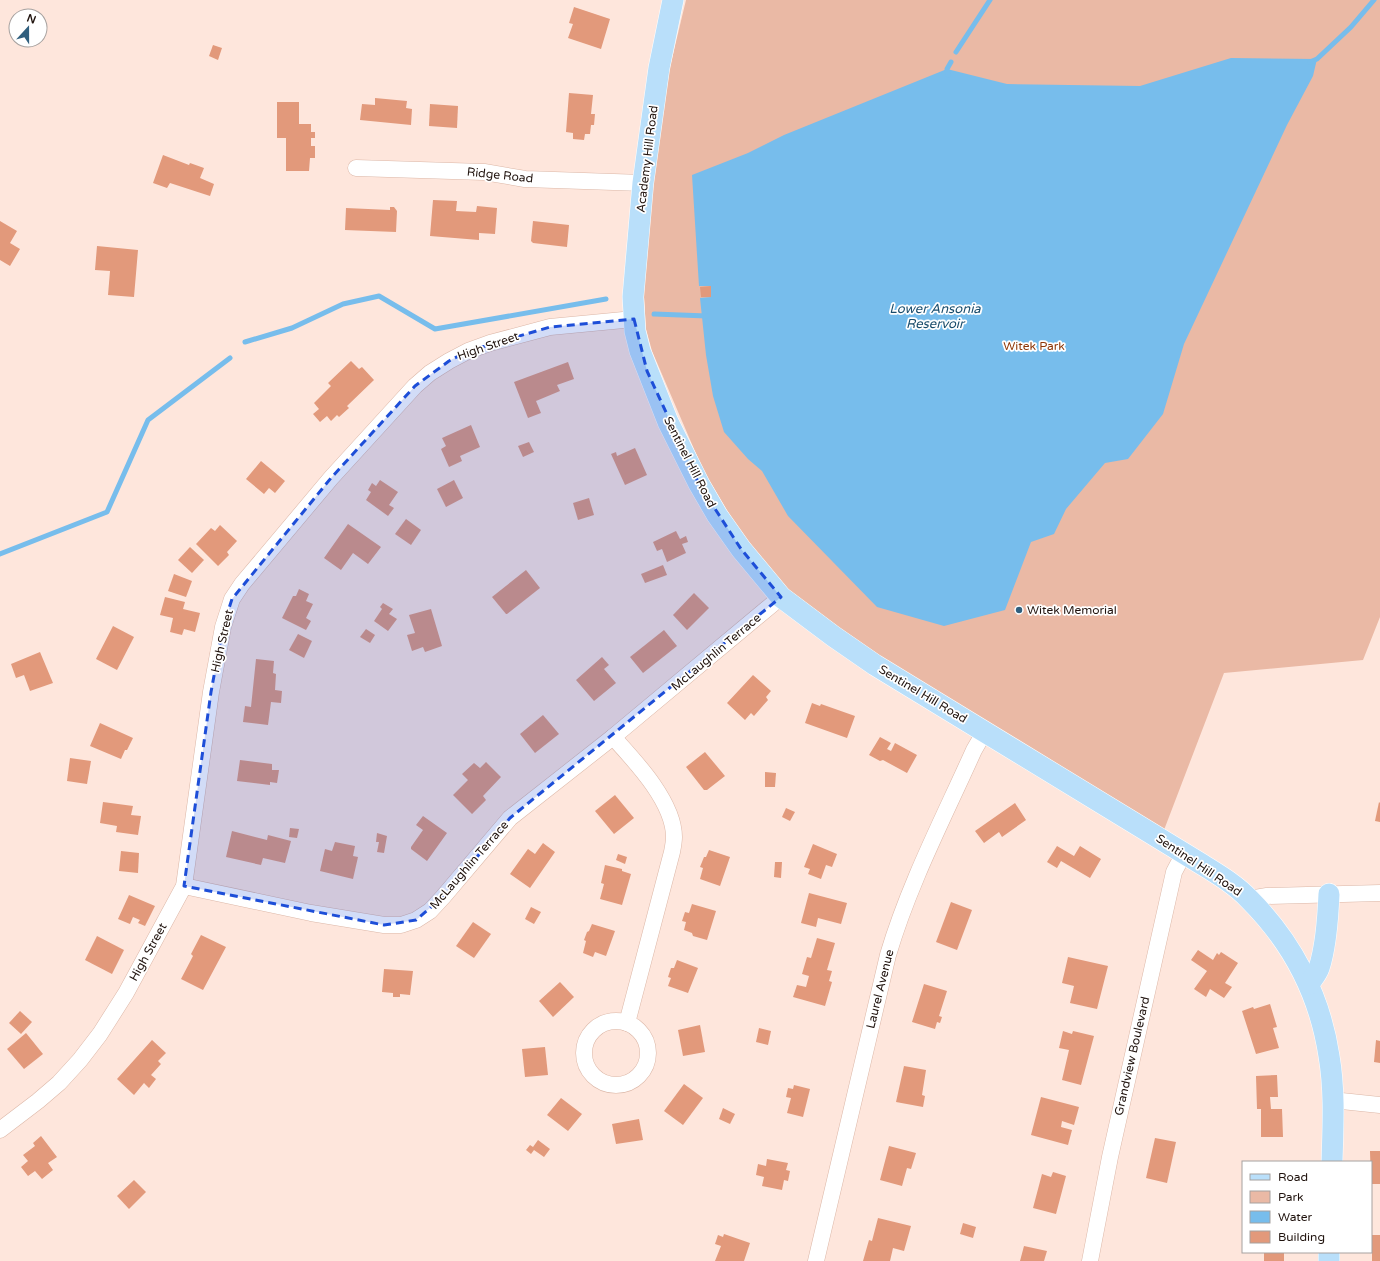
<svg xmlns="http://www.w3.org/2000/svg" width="1380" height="1261" font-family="'Varela Round',sans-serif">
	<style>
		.green { fill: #eab9a5 }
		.water { fill: #77bdec }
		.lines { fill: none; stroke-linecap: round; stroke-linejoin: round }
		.stream { stroke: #77bdec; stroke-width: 5 }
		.building { fill: #e2997b }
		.minor-casing { stroke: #dcb7a7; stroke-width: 17 }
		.major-casing { stroke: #fff; stroke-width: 22 }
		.minor { stroke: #fff; stroke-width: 16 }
		.major { stroke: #b9dffa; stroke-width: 21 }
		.marked { fill: #1d4ed8; fill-opacity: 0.2; stroke: #1d4ed8; stroke-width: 3; stroke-dasharray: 8 5; stroke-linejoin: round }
		.poi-dot { fill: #305f7e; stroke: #fff; stroke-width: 1.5 }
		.labels { text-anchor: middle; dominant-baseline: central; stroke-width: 3.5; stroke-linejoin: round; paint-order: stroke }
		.street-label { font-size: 12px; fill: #20130e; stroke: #fff }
		.park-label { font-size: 12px; fill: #8e3809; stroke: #fff }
		.poi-label { font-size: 12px; fill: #20130e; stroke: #fff; text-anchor: start }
		.water-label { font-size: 13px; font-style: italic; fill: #184c6c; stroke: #fff }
	</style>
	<rect width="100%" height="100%" fill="#fee6dc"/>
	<polygon class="green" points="686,0 1380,0 1380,617 1363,660 1224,673 1164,830 865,654 785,589 743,537 703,470 652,351 646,329 643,281 654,178 669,71"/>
	<polygon class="water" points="1231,58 1317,59 1313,76 1287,125 1184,344 1163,414 1128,459 1105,463 1066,509 1054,534 1031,542 1005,610 944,626 877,607 788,516 762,471 748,459 724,432 713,396 706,355 700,298 711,297 711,286 699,286 692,175 748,153 784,135 947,69 1007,84 1140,86"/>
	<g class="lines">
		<g class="stream">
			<polyline points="956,52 990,0"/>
			<polyline points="1310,62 1317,59 1351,27 1374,0"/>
			<polyline points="948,75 947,69 951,62"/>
			<polyline points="654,314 707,316"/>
			<polyline points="245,342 292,328 343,304 379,296 435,329 606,299"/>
			<polyline points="0,554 107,512 148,420 230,358"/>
		</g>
	</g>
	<g class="building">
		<polygon points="574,7 610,19 601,49 568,38 573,24 569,23"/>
		<polygon points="213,45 222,48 218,60 209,56"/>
		<polygon points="569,93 593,95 591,114 595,114 594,125 591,125 590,134 585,134 584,140 573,139 573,133 566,132"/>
		<polygon points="375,98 407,101 406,108 412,109 411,125 360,120 362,104 375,105"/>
		<polygon points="277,102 299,102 299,124 311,124 311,132 315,132 315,138 311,138 311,146 315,146 315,158 310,158 309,171 286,171 286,138 277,138"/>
		<polygon points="430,104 458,106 457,128 429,126"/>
		<polygon points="163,155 189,165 190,163 204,168 200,178 214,184 210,196 170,183 167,188 153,183"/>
		<polygon points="433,200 457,201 456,211 476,212 477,206 497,208 495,234 479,233 479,240 430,236"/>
		<polygon points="390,207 394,207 397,211 396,232 345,230 346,208 390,210"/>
		<polygon points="0,221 17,231 10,243 20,249 10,266 0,260"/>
		<polygon points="533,221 569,225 567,247 533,243 531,241"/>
		<polygon points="97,246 138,250 134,297 108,295 110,271 95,270"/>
		<polygon points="711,286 711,297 701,297 700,287"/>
		<polygon points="351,361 359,369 362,367 374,380 347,406 349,408 339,417 337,415 331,421 327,416 320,422 313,414 319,409 314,403 331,386 328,383"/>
		<polygon points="568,362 574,379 557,385 560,391 536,401 541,413 528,418 514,382"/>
		<polygon points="471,425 480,447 460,456 462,461 449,467 441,449 446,446 442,438"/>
		<polygon points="529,442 534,452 523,457 518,446"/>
		<polygon points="635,448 647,475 625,485 611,454 616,452 617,456"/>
		<polygon points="261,461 285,481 275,493 269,488 264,494 246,479"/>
		<polygon points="380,480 398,492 389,505 394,508 388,516 366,500 371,492 368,490 372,483 376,486"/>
		<polygon points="454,480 463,498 446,507 437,489"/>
		<polygon points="589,498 594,515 578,520 573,503"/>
		<polygon points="406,519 421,530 411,545 395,534"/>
		<polygon points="348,524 381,547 368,564 353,553 341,570 324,558"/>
		<polygon points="220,525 237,541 227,552 229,555 218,566 196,544 211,528 215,531"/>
		<polygon points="676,531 680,539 686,536 688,542 682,544 686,553 667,562 662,549 657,551 653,542"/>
		<polygon points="190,547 204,560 192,573 178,560"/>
		<polygon points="663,565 667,575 645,583 641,574"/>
		<polygon points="526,570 540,588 507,614 506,614 492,597"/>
		<polygon points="174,574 192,581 186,597 168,591"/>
		<polygon points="299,589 309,594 306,601 313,604 306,618 311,621 306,630 282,618 293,596 296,596"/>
		<polygon points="694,593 709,608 687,630 673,615"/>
		<polygon points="165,597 185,602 183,609 200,613 195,632 184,629 182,635 170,632 173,618 160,615"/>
		<polygon points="383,603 393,609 389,614 397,619 388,631 374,621 382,609 380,607"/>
		<polygon points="431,609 442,646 425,652 423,647 412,651 407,635 415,633 409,615"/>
		<polygon points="113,626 134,637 117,670 96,659"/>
		<polygon points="366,629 375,635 370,643 360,637"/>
		<polygon points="664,630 677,646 643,673 630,657"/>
		<polygon points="298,634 312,641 304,658 289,650"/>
		<polygon points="40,652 53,683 30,691 24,675 16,678 11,664"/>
		<polygon points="602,657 609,665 604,669 616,683 594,701 576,680"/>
		<polygon points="256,659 274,661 273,673 276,674 275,690 282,691 281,703 271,702 268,725 243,722 245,706 251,707"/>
		<polygon points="753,675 771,691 766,697 768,700 754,716 751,713 745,720 727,703"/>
		<polygon points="812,703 820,706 821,704 855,716 847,738 805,723"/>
		<polygon points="543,715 559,734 535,753 520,734"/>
		<polygon points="100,723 133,738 127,750 125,750 121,759 90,746"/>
		<polygon points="880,737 891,743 887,749 891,751 895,743 917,755 907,773 883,760 880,761 869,755"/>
		<polygon points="705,752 725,776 707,790 704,790 686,767"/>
		<polygon points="70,758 91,761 87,784 67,781"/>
		<polygon points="240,760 272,764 272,770 279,770 277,783 270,782 270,785 237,781"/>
		<polygon points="486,762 501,777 483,796 486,800 472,814 453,795 468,780 462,774 474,763 480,768"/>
		<polygon points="765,772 776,773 775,787 765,787"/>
		<polygon points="615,795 634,818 614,834 595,811"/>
		<polygon points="103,802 133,806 131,815 141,816 138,835 116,832 117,826 100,823"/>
		<polygon points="1379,802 1380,803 1380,822 1375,821"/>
		<polygon points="1015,803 1026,820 1002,837 999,832 984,843 975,831"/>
		<polygon points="786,808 795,812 790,821 782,817"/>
		<polygon points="423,816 447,833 427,861 411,849 411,847 423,830 416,825"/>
		<polygon points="290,828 299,829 297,838 289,837"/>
		<polygon points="232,831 267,840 268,835 291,841 285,863 263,858 261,865 226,857"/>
		<polygon points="377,833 387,836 384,853 377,852 379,842 376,842"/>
		<polygon points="335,842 355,846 353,856 358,857 353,879 320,871 325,849 332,851"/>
		<polygon points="543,843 555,852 530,888 510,874 528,849 535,854"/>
		<polygon points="813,844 837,854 832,867 826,865 821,879 808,874 810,869 804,867"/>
		<polygon points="1057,846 1074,856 1080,846 1101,859 1090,878 1061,861 1057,868 1047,862"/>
		<polygon points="709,850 730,857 720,886 700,879 703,868 700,867 704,857 706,857"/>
		<polygon points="121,851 139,853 138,873 119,871"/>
		<polygon points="618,854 627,857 625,864 616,860"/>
		<polygon points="775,862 782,862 781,878 774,877"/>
		<polygon points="605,865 622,869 622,871 631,874 622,905 600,899 604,884 601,883"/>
		<polygon points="809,893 847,903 841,924 818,918 816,927 801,923"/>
		<polygon points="129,895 155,906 145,926 138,923 140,920 133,917 130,924 118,919"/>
		<polygon points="951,902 972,910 957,950 936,942"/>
		<polygon points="692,904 716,911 707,940 693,936 692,933 684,930 686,922 682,921 685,912 689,913"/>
		<polygon points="531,907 541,912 534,924 525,919"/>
		<polygon points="473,922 491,934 474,958 456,946"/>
		<polygon points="592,924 615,931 606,956 595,952 593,957 583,953 586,941 584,940 587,932 589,931"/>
		<polygon points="201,935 226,947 203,990 181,979 193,956 191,954"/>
		<polygon points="97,936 124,950 112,974 85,960"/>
		<polygon points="817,938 835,943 827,970 832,971 829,981 832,982 825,1006 793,997 797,985 806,987 809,976 802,974 807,957 811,958"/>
		<polygon points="1198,950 1213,960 1217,953 1219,955 1221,952 1238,963 1225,983 1232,987 1224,998 1210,989 1206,997 1194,989 1207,971 1191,960"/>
		<polygon points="1068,957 1108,966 1097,1009 1070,1003 1074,986 1062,983"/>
		<polygon points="677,960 698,968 688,993 668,986 671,978 668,977 671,968 674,968"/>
		<polygon points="384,969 413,971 410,995 400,994 400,997 393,997 393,993 382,992"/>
		<polygon points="560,982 574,997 553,1017 539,1001"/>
		<polygon points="924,984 947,991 939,1016 942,1017 940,1023 937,1022 935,1029 912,1022"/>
		<polygon points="1270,1004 1277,1027 1273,1028 1279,1048 1256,1054 1242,1011 1253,1007 1254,1009"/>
		<polygon points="20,1011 32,1022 21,1034 9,1023"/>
		<polygon points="700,1025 705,1052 683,1056 678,1030"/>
		<polygon points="759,1028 771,1031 768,1045 756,1042"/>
		<polygon points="1063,1031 1072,1034 1073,1031 1094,1036 1081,1085 1062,1080 1069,1050 1059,1048"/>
		<polygon points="26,1033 43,1054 24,1069 7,1049"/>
		<polygon points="152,1040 166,1053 158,1061 161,1064 151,1075 156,1079 149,1088 144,1083 134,1095 117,1079"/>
		<polygon points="1376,1040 1380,1041 1380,1063 1374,1062"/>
		<polygon points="545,1047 548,1075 525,1077 522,1049"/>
		<polygon points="904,1066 926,1070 922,1095 925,1096 923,1107 896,1102"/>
		<polygon points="1277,1075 1278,1097 1270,1097 1271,1109 1282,1109 1283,1137 1261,1137 1261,1109 1257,1109 1256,1076"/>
		<polygon points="684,1084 703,1098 683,1125 664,1111"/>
		<polygon points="794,1085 810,1089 803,1117 787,1113 791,1098 786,1097 788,1088 793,1089"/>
		<polygon points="1041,1097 1079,1107 1074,1125 1062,1121 1061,1127 1072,1130 1068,1145 1031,1135"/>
		<polygon points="561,1098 582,1114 568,1131 547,1115"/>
		<polygon points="723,1108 735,1114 730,1124 719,1119"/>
		<polygon points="639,1119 643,1140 616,1144 612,1124"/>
		<polygon points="41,1136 57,1157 48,1163 53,1170 42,1179 35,1171 28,1176 21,1167 28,1161 23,1155 35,1146 33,1143"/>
		<polygon points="1155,1138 1176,1142 1167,1183 1146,1178"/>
		<polygon points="538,1140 550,1149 544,1157 534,1150 531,1154 526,1150 530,1145 533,1147"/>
		<polygon points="889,1146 916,1153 911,1169 907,1168 902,1186 880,1180"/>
		<polygon points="1370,1151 1380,1151 1380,1184 1371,1184"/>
		<polygon points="767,1159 788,1163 786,1170 790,1171 788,1181 784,1180 782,1190 762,1186 764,1177 756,1175 758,1164 766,1166"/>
		<polygon points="1053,1172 1066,1176 1056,1214 1033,1208 1042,1174 1051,1177"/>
		<polygon points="134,1180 146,1192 129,1209 117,1196"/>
		<polygon points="878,1218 911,1226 904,1251 893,1248 890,1261 863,1261 869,1240 872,1241"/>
		<polygon points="963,1223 976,1227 973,1238 960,1234"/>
		<polygon points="724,1234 750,1243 744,1261 715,1261 721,1246 715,1244 718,1235 723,1237"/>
		<rect x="1372" y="1235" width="8" height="26"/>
		<polygon points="1024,1246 1047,1251 1044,1261 1020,1261"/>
		<polygon points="1264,1252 1284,1253 1284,1261 1264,1261"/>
	</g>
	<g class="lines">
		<defs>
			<g id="minor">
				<polyline points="356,168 484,172 525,179 643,183"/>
				<path d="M613 737C635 761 674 802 674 837 674 842 673 847 672 852L627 1023"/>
				<polyline points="184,886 311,913 384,925 401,925 416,920 430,911 443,897 510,818 613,737 781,597"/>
				<polyline points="1249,899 1267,896 1380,893"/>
				<circle cx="616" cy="1053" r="32"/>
				<polyline points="1332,1100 1380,1105"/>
				<polyline points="0,1130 38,1101 59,1083 80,1060 100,1034 126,993 184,886 211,692 223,627 232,599 242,584 331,478 415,386 430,373 449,361 468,351 490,343 550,327 634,319"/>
				<path d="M816 1261 888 955C909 884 944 817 974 750L985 731"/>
				<polyline points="1090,1261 1110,1157 1174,872 1184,853"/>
			</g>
			<g id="major">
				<path d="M673 0 659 68 643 183 633 297 635 331 640 351 668 422 699 484 717 515 741 549 781 597 833 636 875 665 1203 865C1219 875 1236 885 1249 899 1292 942 1320 996 1329 1056 1335 1091 1333 1127 1332 1162"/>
				<path d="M1309 984C1312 979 1317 974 1319 968 1326 947 1328 917 1329 894"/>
				<polyline points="1329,1261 1329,1252"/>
			</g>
		</defs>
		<use href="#minor" class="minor-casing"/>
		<use href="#major" class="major-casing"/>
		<use href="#minor" class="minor"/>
		<use href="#major" class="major"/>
	</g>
	<path class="marked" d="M634 319 647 371 699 484 741 549 781 597 510 818 443 897 416 920 384 925 184 886 211 692 223 627 232 599 331 478 415 386 449 361 468 351 550 327Z"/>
	<circle class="poi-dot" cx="1019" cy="610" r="4"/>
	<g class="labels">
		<g class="street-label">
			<text transform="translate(647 159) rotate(-83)">Academy Hill Road</text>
			<text transform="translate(500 175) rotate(6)">Ridge Road</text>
			<text transform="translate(488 346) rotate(-19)">High Street</text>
			<text transform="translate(690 462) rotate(63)">Sentinel Hill Road</text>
			<text transform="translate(222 641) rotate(-77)">High Street</text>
			<text transform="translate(716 652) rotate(-40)">McLaughlin Terrace</text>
			<text transform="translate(923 694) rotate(31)">Sentinel Hill Road</text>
			<text transform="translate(469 865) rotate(-49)">McLaughlin Terrace</text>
			<text transform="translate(1199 865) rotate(34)">Sentinel Hill Road</text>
			<text transform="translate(148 952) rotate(-61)">High Street</text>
			<text transform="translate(880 989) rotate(-76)">Laurel Avenue</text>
			<text transform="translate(1132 1056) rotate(-77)">Grandview Boulevard</text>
		</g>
		<g class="park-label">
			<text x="1034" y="346">Witek Park</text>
		</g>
		<g class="poi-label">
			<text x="1027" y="610">Witek Memorial</text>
		</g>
		<g class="water-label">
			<text x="935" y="309">Lower Ansonia<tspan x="935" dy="15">Reservoir</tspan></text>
		</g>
	</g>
	<rect x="1242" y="1161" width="130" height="92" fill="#ffffff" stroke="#a6a19f"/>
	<rect x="1250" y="1174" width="20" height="6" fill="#b9dffa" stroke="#a6a19f"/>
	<text x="1278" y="1181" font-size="12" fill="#20130e">Road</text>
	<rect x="1250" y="1191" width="20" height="12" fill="#eab9a5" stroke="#a6a19f"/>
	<text x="1278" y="1201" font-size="12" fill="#20130e">Park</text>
	<rect x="1250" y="1211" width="20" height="12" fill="#77bdec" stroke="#a6a19f"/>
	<text x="1278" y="1221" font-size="12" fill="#20130e">Water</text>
	<rect x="1250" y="1231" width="20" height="12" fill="#e2997b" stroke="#a6a19f"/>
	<text x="1278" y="1241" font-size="12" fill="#20130e">Building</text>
	<g transform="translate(28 28) rotate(21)"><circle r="19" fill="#ffffff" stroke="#a6a19f"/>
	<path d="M0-3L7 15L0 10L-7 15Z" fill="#305f7e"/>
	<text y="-6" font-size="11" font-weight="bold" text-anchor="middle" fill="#20130e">N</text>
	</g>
</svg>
